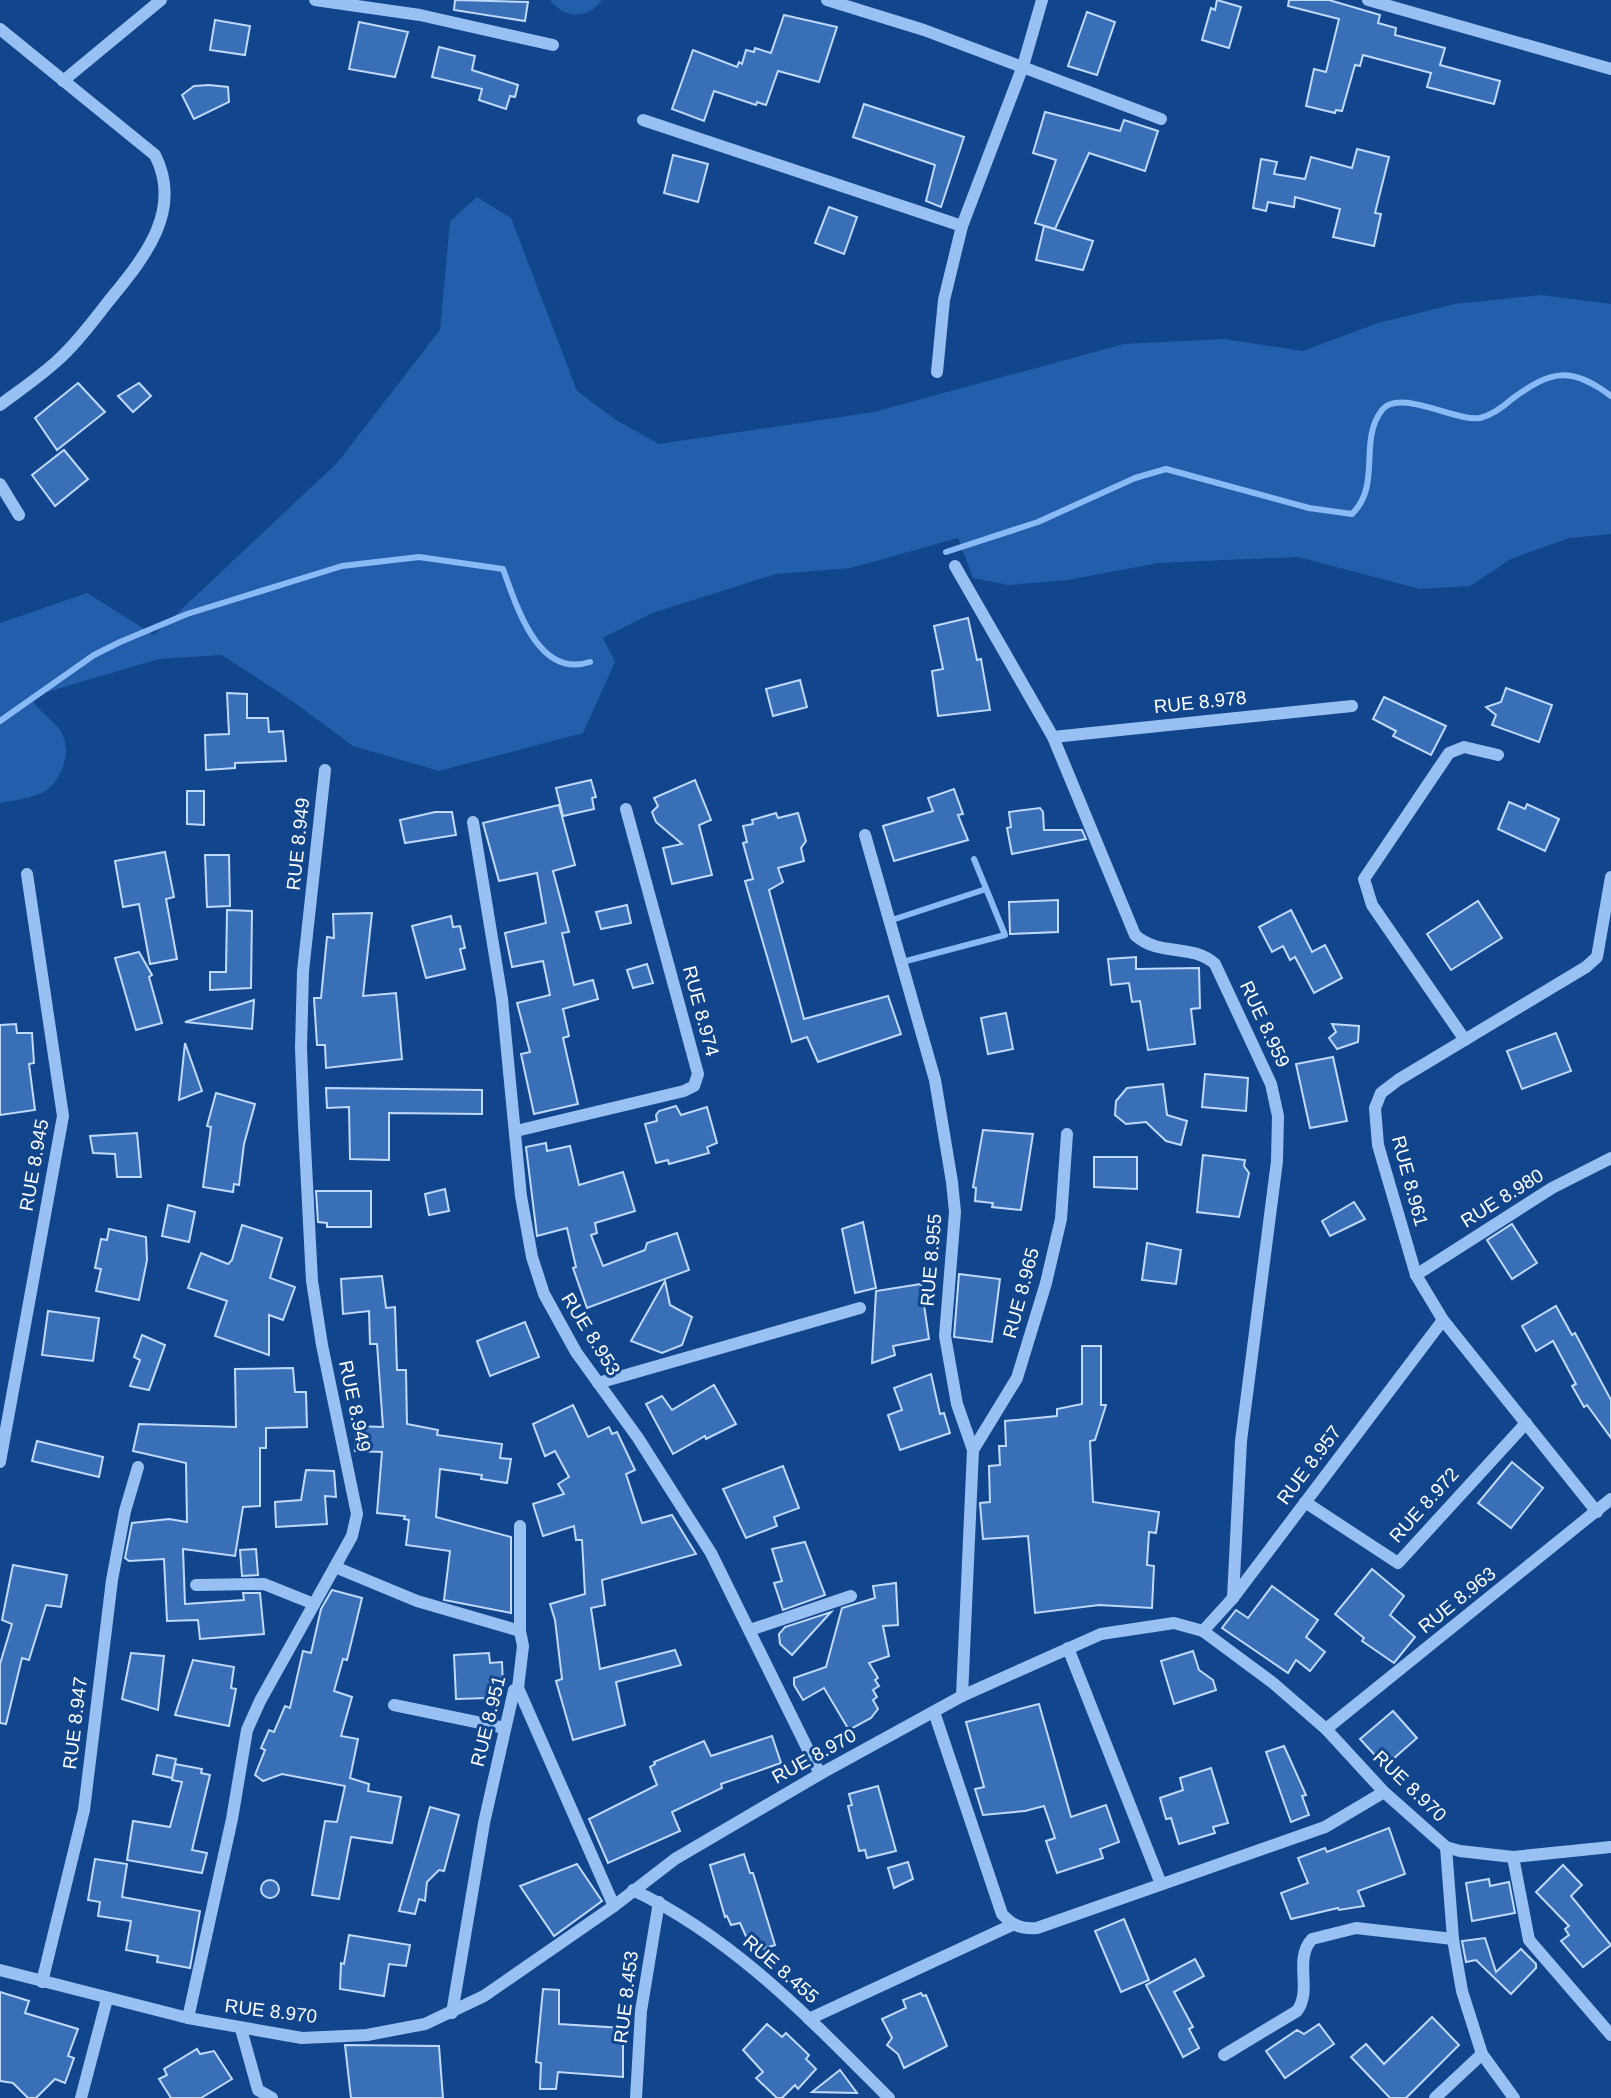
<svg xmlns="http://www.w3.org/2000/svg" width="1611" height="2098" font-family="Arial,sans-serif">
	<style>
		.green { fill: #235eac }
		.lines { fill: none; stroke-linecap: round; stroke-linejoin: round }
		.stream { stroke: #8abaf5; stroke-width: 6 }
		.building { fill: #396fb6; stroke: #c0dafd; stroke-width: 2 }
		.minor { stroke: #99c0f2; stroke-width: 12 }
		.labels { text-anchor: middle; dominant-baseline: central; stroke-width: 6; stroke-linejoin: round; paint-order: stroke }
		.street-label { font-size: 19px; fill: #fff; stroke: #11458c }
	</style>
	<rect width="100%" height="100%" fill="#11458c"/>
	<g class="green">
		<path d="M550 0H602C587 20 565 19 550 0Z"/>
		<path d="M477 197 511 218 577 391 616 420 659 444 874 412 1124 344 1224 339 1303 351 1378 323 1455 304 1541 295 1611 304V534L1569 538 1511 559 1470 586 1420 589 1298 557 1158 563 1068 580 1008 585 973 578 958 538 851 568 776 574 652 613 603 638 615 662 583 733 439 771 353 746 292 701 222 655 159 659 30 697C38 711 50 717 59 729 73 747 64 775 48 789 37 798 14 800 0 803V623L87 593 154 635 337 463 440 330 450 221Z"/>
	</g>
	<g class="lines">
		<g class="stream">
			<path d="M946 552 1038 522 1135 478 1166 469 1309 508 1352 514C1382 485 1358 441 1382 410 1399 388 1456 422 1480 418 1492 415 1503 407 1512 399 1551 370 1571 366 1611 396"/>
			<path d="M0 721 94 655 120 642 187 614 342 566 419 557 503 569C517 607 538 679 590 662"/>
			<polyline points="895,919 986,889"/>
			<polyline points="906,961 1005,935 974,859"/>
		</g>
	</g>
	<g class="building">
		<polygon points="455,0 528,2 525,21 454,10"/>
		<polygon points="1217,0 1241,7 1229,48 1202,40 1211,8 1215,10"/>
		<polygon points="1289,0 1329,0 1380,15 1378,23 1396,28 1395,35 1445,48 1440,65 1500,81 1494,104 1427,87 1431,73 1363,55 1360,66 1355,65 1342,111 1336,110 1335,113 1306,106 1314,69 1326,72 1339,19 1288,6"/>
		<polygon points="1087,12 1115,22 1097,75 1068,66"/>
		<polygon points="784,15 837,27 819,82 778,71 766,105 757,102 756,105 714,91 704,121 672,109 693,50 737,67 739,62 742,64 746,50 754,52 755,48 771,53"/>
		<polygon points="215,20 250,26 245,55 210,50"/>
		<polygon points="359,22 408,32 395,77 349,69"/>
		<polygon points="439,47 475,56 472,70 518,85 515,97 510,96 506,109 479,100 482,89 432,77"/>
		<polygon points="209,85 228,87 229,102 194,119 182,95 194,86"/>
		<polygon points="864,104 964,137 941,207 926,201 935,165 853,137"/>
		<polygon points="1045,112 1120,131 1124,120 1158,131 1145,171 1089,153 1055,229 1035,223 1056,160 1033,153"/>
		<polygon points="1357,149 1389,157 1375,213 1381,214 1374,246 1333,237 1340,209 1295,197 1294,207 1268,202 1266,211 1253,208 1261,159 1277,162 1274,174 1305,179 1311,157 1352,168"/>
		<polygon points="673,155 708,164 698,202 664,193"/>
		<polygon points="829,207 857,217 844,254 815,243"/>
		<polygon points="1044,226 1093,241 1083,270 1036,260"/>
		<polygon points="78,383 105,412 57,450 35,418"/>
		<polygon points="139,383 151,396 133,412 118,396"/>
		<polygon points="64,450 88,479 55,506 32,475"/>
		<polygon points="968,618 977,660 981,659 990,710 938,716 932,671 943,669 934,626"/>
		<polygon points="800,680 807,707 773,716 766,689"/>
		<polygon points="1506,688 1552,705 1539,742 1492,725 1496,715 1486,707 1501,702"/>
		<polygon points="227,693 247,694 247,718 268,718 269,732 283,731 286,761 235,763 235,768 206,770 205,735 229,734"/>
		<polygon points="1384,697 1446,726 1431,755 1393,736 1396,731 1373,719"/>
		<polygon points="591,780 596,797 592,798 594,809 563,816 556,788"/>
		<polygon points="695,780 711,820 699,825 712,875 672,884 663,848 682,844 656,822 652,812 658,806 654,798"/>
		<polygon points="954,789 963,814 958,815 968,840 894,861 883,826 933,811 928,798"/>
		<polygon points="187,791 204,791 204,825 187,824"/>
		<polygon points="1509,802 1525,809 1527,804 1559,819 1545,851 1498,829"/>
		<polygon points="559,805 575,865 553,871 569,932 562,933 574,985 593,980 598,999 563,1009 569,1036 563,1038 578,1104 534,1114 521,1054 530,1052 517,1003 550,995 543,961 512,967 505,933 546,923 537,873 499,881 483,823"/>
		<polygon points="1040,808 1043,812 1044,830 1082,830 1086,839 1012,854 1007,828 1011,827 1009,812"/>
		<polygon points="435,812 452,812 456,835 405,843 400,820"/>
		<polygon points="776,813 778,818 798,813 806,841 801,848 804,861 778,868 783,882 769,890 804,1019 888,996 901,1034 818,1062 807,1037 792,1042 745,881 753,879 743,843 747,842 743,826 753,824 752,820"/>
		<polygon points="165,852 174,897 166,899 177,959 150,964 139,904 123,907 115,861"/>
		<polygon points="205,855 229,855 230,906 207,907"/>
		<polygon points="1058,900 1058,932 1010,934 1009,902"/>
		<polygon points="1478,901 1502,938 1451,970 1427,934"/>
		<polygon points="627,905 631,923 601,929 596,912"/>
		<polygon points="227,910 252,911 251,988 210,990 210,972 226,972"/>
		<polygon points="1291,910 1312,952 1325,945 1342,978 1314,993 1295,957 1290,960 1283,946 1272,952 1259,927"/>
		<polygon points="372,913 363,996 396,993 402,1059 326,1068 325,1045 317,1045 314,998 321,998 327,937 334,938 333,914"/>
		<polygon points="451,916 453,927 460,926 465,948 460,949 465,969 426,978 412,926"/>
		<polygon points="139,952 152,975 149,977 162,1023 136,1030 115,958"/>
		<polygon points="1136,957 1136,969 1199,968 1200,1008 1191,1009 1195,1044 1148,1050 1140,1001 1132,1002 1129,983 1111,985 1108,959"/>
		<polygon points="647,964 653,983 633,988 627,970"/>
		<polygon points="254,1000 252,1029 185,1022"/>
		<polygon points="1006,1013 1013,1049 988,1054 981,1018"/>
		<polygon points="16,1024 17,1033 32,1033 34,1063 29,1064 35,1110 0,1115 0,1025"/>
		<polygon points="1332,1024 1359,1026 1358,1042 1337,1049 1329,1038 1336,1032"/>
		<polygon points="1556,1033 1571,1071 1522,1089 1507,1051"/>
		<polygon points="185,1043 202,1091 179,1100"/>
		<polygon points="1333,1057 1347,1121 1310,1128 1296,1064"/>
		<polygon points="1205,1074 1248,1078 1246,1111 1202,1107"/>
		<polygon points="1163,1084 1167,1115 1187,1121 1181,1145 1166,1141 1146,1122 1126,1124 1115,1115 1116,1101 1127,1088"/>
		<polygon points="326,1088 482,1090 482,1114 389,1113 389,1160 350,1159 349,1107 327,1108"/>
		<polygon points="216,1093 255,1104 244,1144 239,1185 234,1184 233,1192 203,1187 211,1127 207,1126"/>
		<polygon points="676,1106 681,1115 707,1107 717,1143 707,1147 709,1153 669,1164 668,1160 656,1163 645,1124 657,1121 656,1115 659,1111"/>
		<polygon points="983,1130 1033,1134 1021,1210 992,1207 993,1203 975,1201 976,1188 973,1187"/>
		<polygon points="137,1133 141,1177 117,1177 115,1154 93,1153 90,1136"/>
		<polygon points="546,1143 547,1151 570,1146 579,1185 623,1172 635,1211 595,1223 597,1233 591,1235 603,1266 645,1250 647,1243 677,1233 689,1270 587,1308 573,1268 576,1267 567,1228 537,1236 526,1147"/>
		<polygon points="1203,1155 1245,1160 1244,1166 1249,1173 1239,1217 1197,1212"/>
		<polygon points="1094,1157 1137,1157 1137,1189 1094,1187"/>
		<polygon points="445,1189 449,1211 429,1215 425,1194"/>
		<polygon points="316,1191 371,1191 371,1227 327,1227 327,1223 318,1222"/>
		<polygon points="1354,1202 1365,1219 1330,1236 1322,1221"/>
		<polygon points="168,1205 195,1212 189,1242 162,1236"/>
		<polygon points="863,1222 876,1288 855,1293 842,1229"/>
		<polygon points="1512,1224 1537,1263 1512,1279 1487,1240"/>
		<polygon points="242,1225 282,1238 270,1278 295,1287 283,1320 269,1315 269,1355 215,1336 227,1301 188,1288 201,1253 228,1264 232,1260"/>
		<polygon points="109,1229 146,1237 147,1260 139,1300 96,1291 101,1269 95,1268 101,1239 107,1240"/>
		<polygon points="1147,1243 1181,1250 1176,1284 1142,1280"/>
		<polygon points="959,1274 1000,1279 992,1342 954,1337"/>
		<polygon points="382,1276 386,1308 395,1307 397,1370 406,1370 407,1424 438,1430 437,1435 502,1444 500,1458 511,1459 507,1483 481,1479 482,1475 440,1469 436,1517 511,1537 511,1613 444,1600 450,1551 406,1545 409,1520 404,1519 405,1516 377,1513 382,1452 355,1451 356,1426 383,1427 377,1344 370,1344 369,1311 343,1314 341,1279"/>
		<polygon points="665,1281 670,1305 692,1317 682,1345 662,1353 631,1341"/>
		<polygon points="921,1284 929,1339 893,1346 895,1355 872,1363 876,1291"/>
		<polygon points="1556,1306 1572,1335 1575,1333 1611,1400 1611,1438 1587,1405 1584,1407 1572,1386 1576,1384 1553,1341 1536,1351 1522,1326"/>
		<polygon points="48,1311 99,1318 93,1361 42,1355"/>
		<polygon points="525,1322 539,1357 490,1376 477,1341"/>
		<polygon points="142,1335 165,1345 149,1390 130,1386 140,1360 134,1357"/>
		<polygon points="1082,1346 1101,1346 1101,1405 1106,1405 1095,1440 1090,1441 1093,1502 1159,1512 1156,1533 1149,1532 1147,1565 1154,1566 1152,1608 1099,1605 1035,1613 1028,1536 983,1539 980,1503 990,1502 989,1466 1000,1465 999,1446 1006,1446 1005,1421 1057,1416 1057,1409 1082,1404"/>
		<polygon points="293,1368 295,1392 306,1392 307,1427 266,1428 266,1448 260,1448 260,1506 243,1507 235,1556 183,1549 185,1604 244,1600 243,1593 260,1593 264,1634 200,1639 198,1620 167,1621 164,1559 129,1561 125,1558 132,1523 169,1519 187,1522 186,1463 133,1451 139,1424 236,1427 235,1369"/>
		<polygon points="931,1374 940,1414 944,1413 950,1433 900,1450 888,1415 902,1410 894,1388"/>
		<polygon points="714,1385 736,1424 706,1439 705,1436 673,1454 646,1404 662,1396 672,1410"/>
		<polygon points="573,1405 588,1437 609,1427 612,1434 617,1432 635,1470 626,1474 642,1523 672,1515 696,1554 602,1580 605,1605 591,1608 600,1669 675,1650 681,1665 616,1682 625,1725 573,1740 556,1681 562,1679 555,1620 550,1604 585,1594 582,1540 576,1540 574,1526 543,1536 533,1504 564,1494 558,1484 569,1477 555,1451 545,1456 533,1424"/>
		<polygon points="37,1441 103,1457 99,1477 32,1461"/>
		<polygon points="1512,1462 1543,1488 1511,1528 1478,1503"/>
		<polygon points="783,1466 799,1508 774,1517 777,1526 746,1538 723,1489"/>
		<polygon points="306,1470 334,1471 336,1497 325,1496 327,1524 276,1527 275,1502 301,1500"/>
		<polygon points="805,1542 825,1595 783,1610 774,1583 782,1581 772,1549"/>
		<polygon points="256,1549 258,1575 242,1576 240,1550"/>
		<polygon points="13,1565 67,1575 61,1607 46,1605 29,1660 22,1658 6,1724 0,1723 0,1664 12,1624 2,1620"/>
		<polygon points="1372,1569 1404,1596 1390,1615 1415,1637 1394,1663 1362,1641 1364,1638 1335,1614"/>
		<polygon points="896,1583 898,1625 883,1626 889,1656 869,1663 878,1678 875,1680 879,1686 873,1690 877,1697 873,1700 878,1709 871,1718 849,1730 824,1688 803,1700 794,1685 794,1678 826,1667 842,1608 875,1598 873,1586"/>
		<polygon points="1272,1586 1318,1620 1306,1637 1325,1652 1310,1671 1296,1660 1288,1673 1222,1628 1236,1610 1248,1618"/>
		<polygon points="332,1590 362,1598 347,1660 343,1659 334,1691 352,1697 341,1736 358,1739 350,1778 369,1784 368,1791 401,1797 392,1843 351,1837 339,1899 312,1895 325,1821 337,1822 345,1786 282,1774 263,1781 255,1775 265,1750 261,1748 269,1730 274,1732 285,1706 290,1708 303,1651 311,1653 321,1609"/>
		<polygon points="831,1612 792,1655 780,1644 779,1634 785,1627"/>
		<polygon points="1193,1651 1199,1670 1213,1680 1216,1690 1174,1704 1161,1661"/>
		<polygon points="131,1653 164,1656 158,1710 122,1699"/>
		<polygon points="489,1653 490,1663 502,1662 503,1684 488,1698 456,1699 454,1655"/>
		<polygon points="193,1660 234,1667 231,1688 236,1689 229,1726 175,1715"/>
		<polygon points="1039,1704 1071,1817 1106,1805 1119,1842 1100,1849 1103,1858 1057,1873 1046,1841 1055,1838 1044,1806 1025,1811 983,1815 975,1789 984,1787 966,1722"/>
		<polygon points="1393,1711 1417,1738 1385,1766 1360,1739"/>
		<polygon points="772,1736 781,1763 721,1784 722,1788 672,1812 680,1831 608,1863 589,1819 657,1785 650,1767 655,1764 654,1762 704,1741 711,1756"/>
		<polygon points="1284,1746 1306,1795 1302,1796 1309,1815 1291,1822 1266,1752"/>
		<polygon points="157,1755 176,1759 172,1778 153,1774"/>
		<polygon points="175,1764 202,1769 201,1773 210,1775 192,1850 207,1853 202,1873 127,1860 133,1821 170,1827 182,1782 172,1780"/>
		<polygon points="1211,1768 1228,1823 1213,1827 1215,1833 1179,1844 1171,1818 1166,1819 1160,1798 1183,1790 1180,1778"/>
		<polygon points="878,1786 896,1851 867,1858 865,1850 859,1851 848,1806 852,1805 849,1794"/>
		<polygon points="430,1807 459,1815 444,1871 439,1870 427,1882 425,1901 419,1899 415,1914 399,1911"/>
		<polygon points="1389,1828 1405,1874 1358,1891 1364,1906 1339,1910 1338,1908 1291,1919 1281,1893 1308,1883 1298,1858 1325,1848 1327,1852"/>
		<polygon points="744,1854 750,1873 753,1873 775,1945 753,1952 740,1923 731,1925 727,1916 725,1917 710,1865"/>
		<polygon points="95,1859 127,1864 122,1897 200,1911 190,1968 157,1962 158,1956 126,1950 131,1921 98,1916 100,1902 88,1900"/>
		<polygon points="908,1862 913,1879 894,1888 888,1868"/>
		<polygon points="577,1864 602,1901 554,1936 520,1886"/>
		<polygon points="1563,1865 1582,1885 1571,1896 1611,1945 1583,1967 1561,1941 1569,1935 1565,1929 1569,1926 1536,1892"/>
		<polygon points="1489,1879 1490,1886 1509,1882 1515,1913 1472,1921 1466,1883"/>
		<circle cx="270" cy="1889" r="9"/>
		<polygon points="1124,1919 1149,1980 1121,1992 1095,1931"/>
		<polygon points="349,1935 410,1945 406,1966 389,1964 384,1996 340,1989 341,1963 344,1964"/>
		<polygon points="1485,1938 1496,1972 1521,1949 1536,1964 1536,1968 1511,1994 1476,1960 1466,1962 1462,1941"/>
		<polygon points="1195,1959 1204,1976 1174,1992 1193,2027 1189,2029 1199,2048 1183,2057 1146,1985"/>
		<polygon points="543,1989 559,1990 559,2024 623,2028 623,2077 558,2072 556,2089 540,2089 541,2063 536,2062"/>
		<polygon points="0,1992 29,2001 25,2013 78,2029 68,2056 74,2058 65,2083 55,2079 36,2098 28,2098 13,2083 0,2081"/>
		<polygon points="921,1993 923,1996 926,1995 947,2046 904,2068 898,2054 887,2045 892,2038 882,2019 906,2008 903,2000"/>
		<polygon points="1432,2017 1459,2045 1406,2098 1390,2098 1351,2057 1366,2044 1384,2064"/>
		<polygon points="767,2024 782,2037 786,2033 809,2055 806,2059 816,2069 798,2089 795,2085 782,2098 777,2098 756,2078 763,2072 743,2050"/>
		<polygon points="1319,2024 1334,2044 1285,2078 1266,2051 1297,2030 1304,2034"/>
		<polygon points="345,2045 439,2046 443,2098 351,2098"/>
		<polygon points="197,2049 200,2054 214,2051 232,2079 201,2098 171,2098 159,2079 167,2075 164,2069"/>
		<polygon points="840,2070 857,2093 812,2092"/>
	</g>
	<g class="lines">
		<g class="minor">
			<polyline points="315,0 420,15 553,45"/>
			<polyline points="827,0 924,30 1161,119"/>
			<polyline points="1368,0 1611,69"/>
			<path d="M0 29 155 155C184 212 142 260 108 302 93 321 77 343 59 359 41 376 20 390 0 405"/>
			<polyline points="63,81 161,0"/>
			<polyline points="643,120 962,226"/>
			<polyline points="937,372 944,300 962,226 1023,66 1042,0"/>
			<polyline points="0,484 19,515"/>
			<path d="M955 566 1053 737 1135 935C1159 957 1192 943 1215 964L1271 1084 1278 1116 1277 1161 1241 1441 1233 1598"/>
			<polyline points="1053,737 1352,706"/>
			<polyline points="473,822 502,999 521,1196 532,1257 544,1294 576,1352 638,1438 711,1553 820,1774"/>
			<polyline points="865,835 935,1080 952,1182 955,1212 945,1336 957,1404 973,1450 962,1696"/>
			<polyline points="1465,1040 1372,905 1364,879 1449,753 1464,747 1498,755"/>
			<polyline points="516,1131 684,1091 694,1086 698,1074 626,809"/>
			<polyline points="1416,1275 1552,1188 1611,1158"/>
			<polyline points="598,1383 860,1308"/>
			<polyline points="973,1450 1017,1378 1046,1283 1061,1219 1067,1134"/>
			<polyline points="0,1462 63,1116 27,874"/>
			<polyline points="1305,1502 1398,1563 1526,1423"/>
			<polyline points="1597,1512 1443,1320 1416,1275 1378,1145 1375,1108 1381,1093 1398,1080 1586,967 1597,957 1611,877"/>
			<polyline points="520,1526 520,1631"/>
			<polyline points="335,1567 417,1601 520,1631 523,1646 518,1688 514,1690 484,1823 452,2013"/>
			<polyline points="196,1585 264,1584 314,1604"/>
			<polyline points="750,1630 851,1596"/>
			<polyline points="1203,1631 1233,1598 1443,1320"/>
			<polyline points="1068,1648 1161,1884"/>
			<polyline points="518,1688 614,1906"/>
			<polyline points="394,1705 505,1728"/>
			<path d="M934 1712 1002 1914C1013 1926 1021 1929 1037 1928L1325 1827 1384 1792"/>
			<polyline points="1326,1729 1611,1499"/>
			<polyline points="1446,1847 1453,1939 1462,1991 1482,2054 1514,2098"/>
			<polyline points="1513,1857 1529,1940 1611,2035"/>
			<path d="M633 1890C734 1938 811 2020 889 2098"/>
			<polyline points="0,1970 188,2018 302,2038 367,2035 425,2024 484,1996 614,1906 675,1859 820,1774 962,1696 1101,1634 1174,1623 1203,1631 1273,1683 1326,1729 1384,1792 1446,1847 1460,1851 1513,1857 1611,1847"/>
			<polyline points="42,1982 84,1810 112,1580 125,1511 138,1467"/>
			<polyline points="188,2018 232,1819 247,1730 260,1701 352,1536 357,1514 322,1345 312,1281 304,1126 301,1048 303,971 325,770"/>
			<polyline points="809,2019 1012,1925"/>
			<polyline points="241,2029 258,2090 272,2098"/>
			<path d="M1224 2055 1297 2011C1313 1989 1293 1960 1312 1939L1356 1928 1453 1939"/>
			<polyline points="81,2098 107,1999"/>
			<polyline points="636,2098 641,2011 659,1902"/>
			<polyline points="1435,2098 1482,2054"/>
		</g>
	</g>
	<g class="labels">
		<g class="street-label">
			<text transform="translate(1200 702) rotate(-6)">RUE 8.978</text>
			<text transform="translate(298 844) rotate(-84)">RUE 8.949</text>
			<text transform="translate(701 1011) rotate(75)">RUE 8.974</text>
			<text transform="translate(1265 1024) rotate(65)">RUE 8.959</text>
			<text transform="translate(34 1165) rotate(-80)">RUE 8.945</text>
			<text transform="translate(1410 1181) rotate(75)">RUE 8.961</text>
			<text transform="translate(1502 1198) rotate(-32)">RUE 8.980</text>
			<text transform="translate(931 1260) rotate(-85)">RUE 8.955</text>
			<text transform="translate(1021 1293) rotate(-75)">RUE 8.965</text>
			<text transform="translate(591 1334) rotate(58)">RUE 8.953</text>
			<text transform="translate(355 1406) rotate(78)">RUE 8.949</text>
			<text transform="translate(1309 1465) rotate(-53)">RUE 8.957</text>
			<text transform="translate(1424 1505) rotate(-48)">RUE 8.972</text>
			<text transform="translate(1457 1600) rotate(-39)">RUE 8.963</text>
			<text transform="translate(488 1721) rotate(-76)">RUE 8.951</text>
			<text transform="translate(75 1723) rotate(-83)">RUE 8.947</text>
			<text transform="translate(814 1756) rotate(-29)">RUE 8.970</text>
			<text transform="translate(1410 1786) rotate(44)">RUE 8.970</text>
			<text transform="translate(781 1969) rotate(41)">RUE 8.455</text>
			<text transform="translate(626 1997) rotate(-83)">RUE 8.453</text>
			<text transform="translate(271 2011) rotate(7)">RUE 8.970</text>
		</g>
	</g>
</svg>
